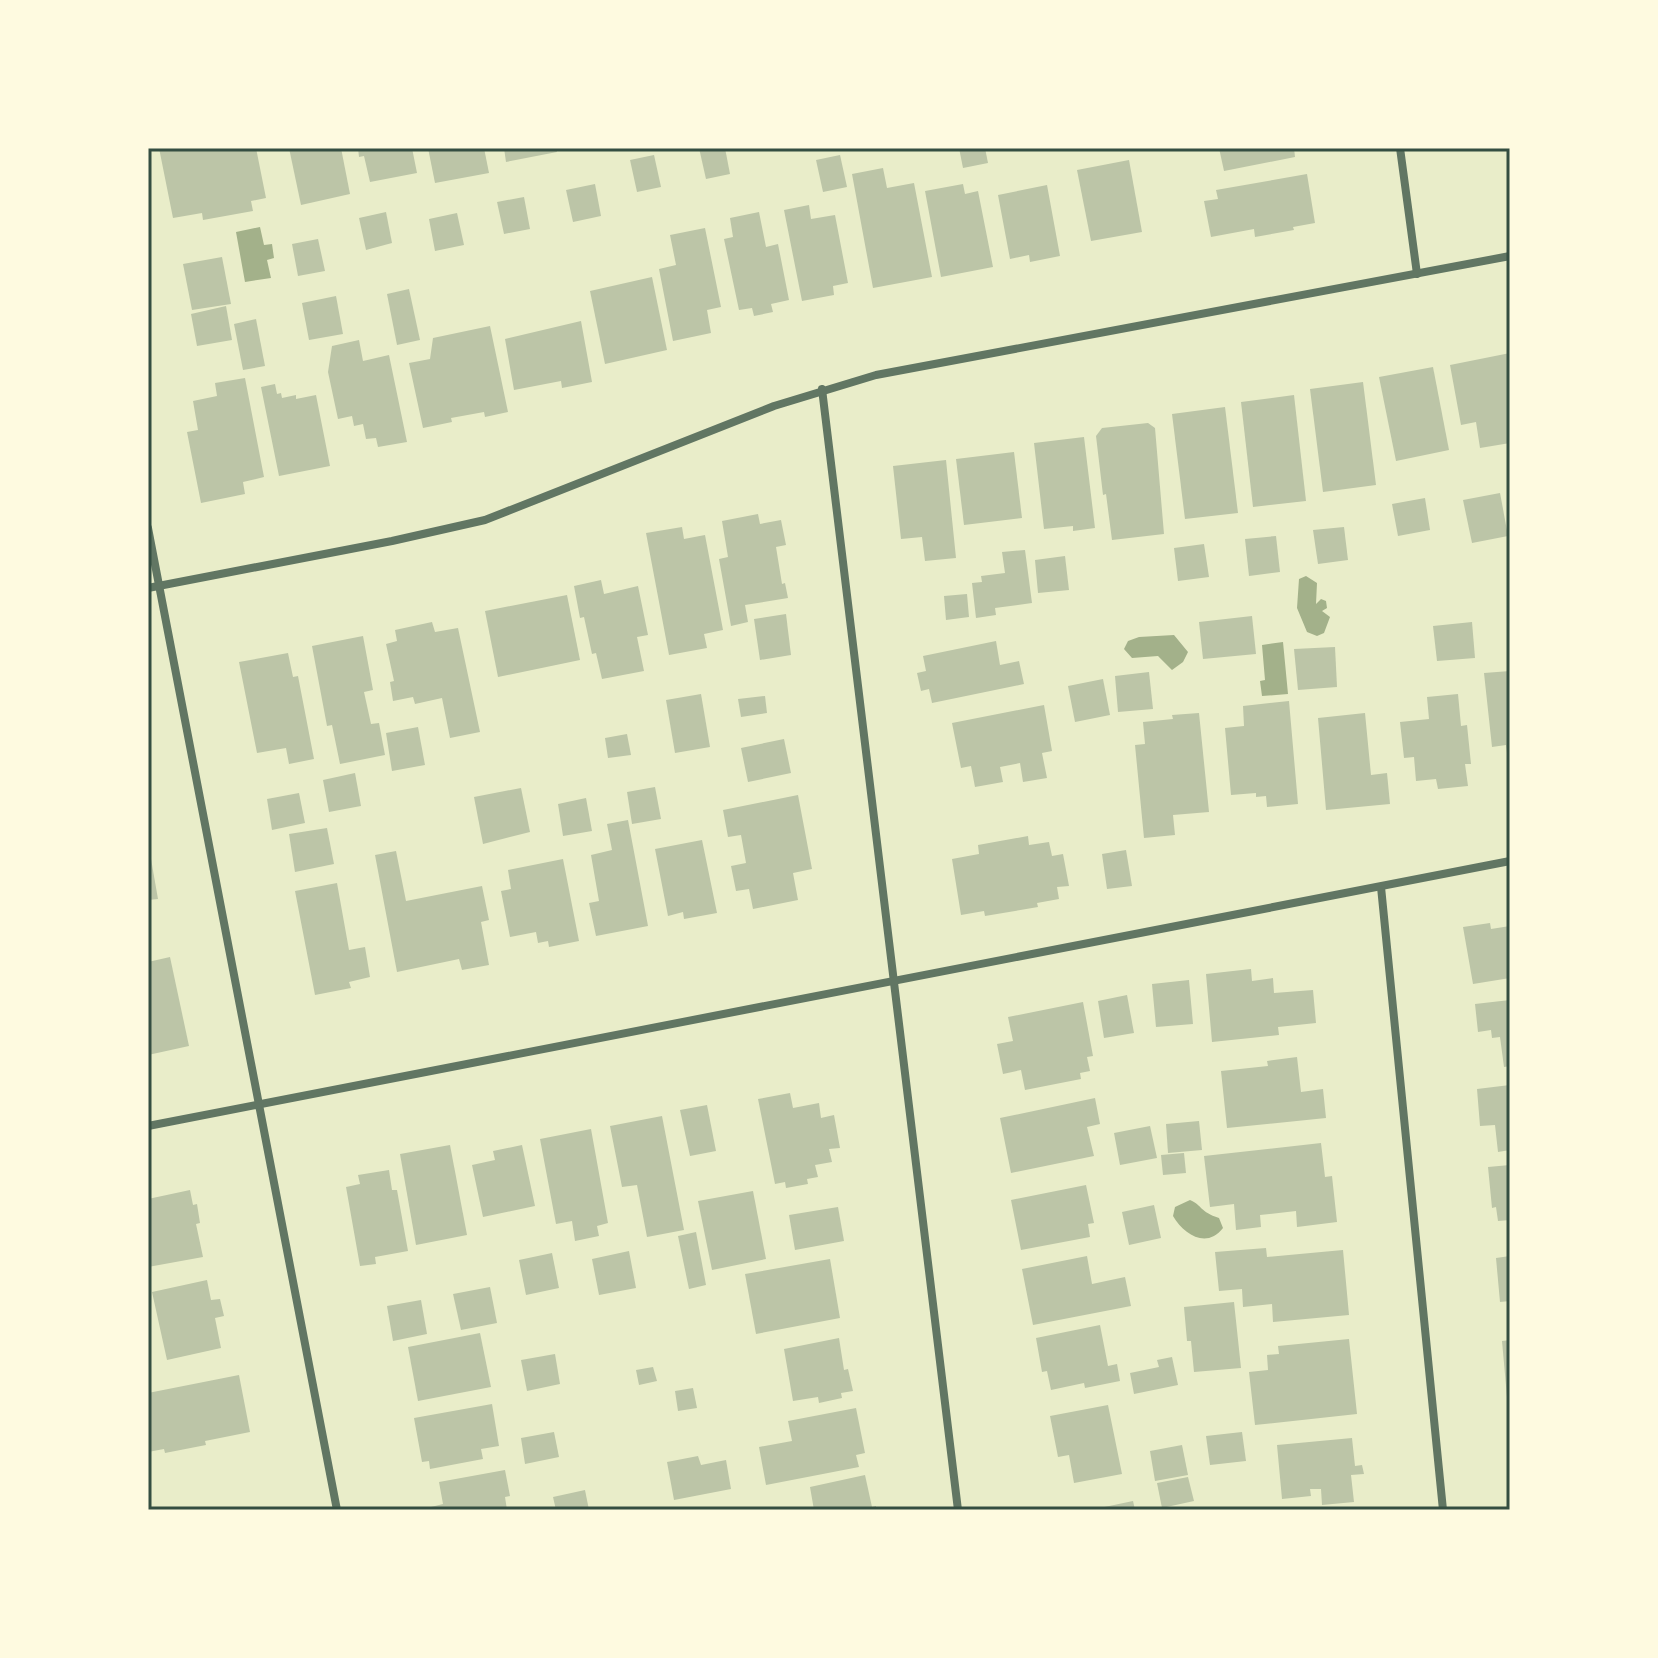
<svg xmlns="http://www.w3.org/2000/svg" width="1658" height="1658" font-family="'Fira Sans Condensed',sans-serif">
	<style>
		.water { fill: #a3b18a }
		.building { fill: #bcc5a7 }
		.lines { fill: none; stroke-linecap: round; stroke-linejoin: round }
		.minor { stroke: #617663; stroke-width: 8 }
		.neatline { fill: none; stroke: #344e41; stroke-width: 3 }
	</style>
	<rect width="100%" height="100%" fill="#e9edc9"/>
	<g class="water">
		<polygon points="260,227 264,245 272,244 274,258 267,260 271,278 245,282 236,232"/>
		<polygon points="1306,576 1317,583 1316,604 1321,599 1326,601 1327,608 1322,611 1330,617 1324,633 1317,636 1307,632 1297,608 1299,579"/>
		<polygon points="1174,635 1188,652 1183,662 1172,670 1158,656 1132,658 1124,649 1128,641 1139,637"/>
		<polygon points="1283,642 1288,694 1262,696 1260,681 1265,680 1262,645"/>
		<path d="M1190 1200C1202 1205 1200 1212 1219 1218L1223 1228C1207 1249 1184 1235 1173 1216L1175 1207Z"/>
	</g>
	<g class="building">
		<polygon points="159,148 256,148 266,198 251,201 253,211 203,220 202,213 173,218"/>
		<polygon points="289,148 341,148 350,194 301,205"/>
		<polygon points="358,148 412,148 417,173 370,182 364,156 359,157"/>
		<polygon points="428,148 484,148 489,173 435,183"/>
		<polygon points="504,148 556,148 557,152 506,162"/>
		<polygon points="699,148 725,148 730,174 706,179"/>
		<polygon points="959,148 985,148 988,163 963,168"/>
		<polygon points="1219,148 1294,148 1295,157 1224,171"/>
		<polygon points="654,155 661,187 637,192 630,160"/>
		<polygon points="840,155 847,187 823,192 816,160"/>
		<polygon points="1129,160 1142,232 1091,241 1077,170"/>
		<polygon points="883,168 887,188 914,183 932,277 873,288 852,174"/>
		<polygon points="1307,174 1315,223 1293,227 1294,230 1255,237 1254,229 1211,237 1204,201 1218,199 1216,190"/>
		<polygon points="595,184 601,216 573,222 566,190"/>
		<polygon points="963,184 965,194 978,191 993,267 941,277 925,191"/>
		<polygon points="1047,185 1060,256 1030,262 1029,255 1010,259 998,195"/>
		<polygon points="524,197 530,229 504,234 497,202"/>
		<polygon points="809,205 811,219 835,215 848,283 833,286 834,295 802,301 784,210"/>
		<polygon points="386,212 392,243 366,250 359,218"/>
		<polygon points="759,212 766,247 778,244 789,300 771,304 773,312 754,316 752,308 739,310 724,239 733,237 730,218"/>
		<polygon points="457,213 464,245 435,251 429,219"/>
		<polygon points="705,228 721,307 707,310 711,333 673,341 659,269 676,265 670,235"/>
		<polygon points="318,239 325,271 298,276 292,244"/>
		<polygon points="222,257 231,304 192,310 183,264"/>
		<polygon points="652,277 667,350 605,364 590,291"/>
		<polygon points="409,289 420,340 397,345 387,294"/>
		<polygon points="336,296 343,334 309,340 302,303"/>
		<polygon points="226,306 232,340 197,346 191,314"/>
		<polygon points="256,319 265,366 243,370 234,324"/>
		<polygon points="581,321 592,382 562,388 561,381 514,390 505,339"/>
		<polygon points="490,326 508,412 485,417 484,412 451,418 452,422 423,428 409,363 430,359 433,338"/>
		<polygon points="359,340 363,361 389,355 407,442 378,447 376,438 366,439 363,424 354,426 352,416 338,419 328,372 332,346"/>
		<polygon points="1510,353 1510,443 1480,448 1476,422 1461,425 1450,365"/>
		<polygon points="1433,367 1449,450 1396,461 1379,377"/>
		<polygon points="245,378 264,477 243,482 245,494 201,503 187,432 198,430 193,401 217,396 215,383"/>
		<polygon points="1363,382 1376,485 1323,492 1310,389"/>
		<polygon points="275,384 277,394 281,393 282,398 296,395 296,399 316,395 330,466 279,476 261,387"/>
		<polygon points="1294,395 1306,501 1253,507 1241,402"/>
		<polygon points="1225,407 1238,513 1185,519 1172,414"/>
		<polygon points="1148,423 1155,428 1164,534 1112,540 1106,494 1103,495 1096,436 1102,428"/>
		<polygon points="1084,437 1095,528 1073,531 1073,526 1044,529 1034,443"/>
		<polygon points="1014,452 1022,518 964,525 956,459"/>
		<polygon points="946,460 956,558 925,561 922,537 901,539 893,466"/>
		<polygon points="1500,493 1508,536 1472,543 1463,500"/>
		<polygon points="1425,498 1430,530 1398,536 1392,504"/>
		<polygon points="758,514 760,524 781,520 786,545 776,547 782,584 785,583 788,598 745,605 748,622 731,626 719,559 728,557 722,521"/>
		<polygon points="682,527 684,539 705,535 723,630 704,634 707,648 669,655 646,533"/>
		<polygon points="1344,527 1348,560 1318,564 1313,530"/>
		<polygon points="1276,536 1280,572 1249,576 1245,539"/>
		<polygon points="1204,544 1209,577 1178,581 1174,548"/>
		<polygon points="1025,550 1032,603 995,608 996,615 976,618 972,583 982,582 981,576 1005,573 1002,552"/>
		<polygon points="1065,556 1069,590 1038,593 1035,560"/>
		<polygon points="601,580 604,594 638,586 648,635 637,637 644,671 602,679 596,653 592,654 584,617 580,618 574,586"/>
		<polygon points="967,594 969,617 946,620 944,596"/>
		<polygon points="567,595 580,660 498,677 485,611"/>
		<polygon points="786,614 791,655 760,660 754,619"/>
		<polygon points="1252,616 1256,654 1203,659 1199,622"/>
		<polygon points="432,622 435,632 458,628 480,732 450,738 442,698 415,704 413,697 393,701 390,682 394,681 386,644 397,641 395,630"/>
		<polygon points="1472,622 1475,658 1437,661 1433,626"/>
		<polygon points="363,636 373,690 364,692 371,724 379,723 385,755 340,764 332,725 327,726 312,646"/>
		<polygon points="996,641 1000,665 1019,661 1024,684 932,703 929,689 921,691 917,673 926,671 923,656"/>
		<polygon points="1335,647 1337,687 1298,690 1294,649"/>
		<polygon points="288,653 293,677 298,676 314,759 289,764 286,748 257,753 239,662"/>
		<polygon points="1510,671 1510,760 1508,760 1506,745 1492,747 1484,673"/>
		<polygon points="1149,672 1153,709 1118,712 1115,676"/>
		<polygon points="1103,679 1110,715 1075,722 1068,686"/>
		<polygon points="701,694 710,747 675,753 666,700"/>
		<polygon points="1458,694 1461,726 1467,725 1471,764 1465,764 1468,786 1438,789 1436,779 1416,781 1414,757 1404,758 1400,722 1429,719 1427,697"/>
		<polygon points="765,696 767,713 741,717 738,699"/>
		<polygon points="1289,701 1298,804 1267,807 1266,796 1256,797 1256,793 1231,795 1225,728 1244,726 1243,706"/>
		<polygon points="1044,705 1052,751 1042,753 1047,778 1023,782 1020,763 1000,767 1003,782 975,787 971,766 961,768 952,723"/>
		<polygon points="1199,713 1209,812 1173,815 1175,835 1144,838 1135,745 1145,744 1143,722 1173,719 1172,715"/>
		<polygon points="1365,713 1371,775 1387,773 1390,804 1326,810 1318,718"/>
		<polygon points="418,727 425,765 392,771 386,733"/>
		<polygon points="627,734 631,755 608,758 605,738"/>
		<polygon points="784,739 791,773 748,782 741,748"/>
		<polygon points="355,773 361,806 329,812 323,780"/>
		<polygon points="655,787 661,819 632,824 627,792"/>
		<polygon points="521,788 530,832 483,844 474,797"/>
		<polygon points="299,793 305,823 272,830 267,799"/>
		<polygon points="798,795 812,869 793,873 798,900 753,909 749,889 736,891 731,866 746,863 741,835 728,837 723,810"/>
		<polygon points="586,798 592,831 563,836 558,804"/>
		<polygon points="628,820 648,926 596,936 589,903 599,901 591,855 612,850 607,824"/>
		<polygon points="327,828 334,864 295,872 289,834"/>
		<polygon points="1028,836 1029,845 1049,842 1052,856 1063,854 1069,886 1057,887 1059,899 1037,903 1038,907 985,916 984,911 961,915 952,859 979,854 978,845"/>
		<polygon points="702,840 717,913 684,919 683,912 668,916 655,849"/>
		<polygon points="1126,850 1132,886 1107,889 1102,854"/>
		<polygon points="396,851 406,901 482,886 489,920 481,922 489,965 462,970 459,959 397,972 375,855"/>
		<polygon points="148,859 151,859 158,899 148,900"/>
		<polygon points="563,859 579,941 549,947 548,941 538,943 536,932 510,937 501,891 511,889 508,870"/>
		<polygon points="337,883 349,950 365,947 370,977 349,982 351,988 315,995 295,891"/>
		<polygon points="1490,923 1491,929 1510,926 1510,978 1473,984 1463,927"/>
		<polygon points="170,957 189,1046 148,1055 148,962"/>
		<polygon points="1251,969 1252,981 1273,978 1274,993 1313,990 1316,1023 1278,1027 1279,1035 1212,1042 1206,974"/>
		<polygon points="1189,980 1193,1024 1156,1027 1152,984"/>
		<polygon points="1127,995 1134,1033 1104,1038 1098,1001"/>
		<polygon points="1510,1000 1510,1066 1504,1067 1500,1037 1492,1038 1491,1030 1478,1032 1475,1004"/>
		<polygon points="1083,1002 1093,1056 1087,1057 1090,1071 1080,1073 1081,1079 1025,1090 1021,1070 1003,1074 997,1044 1013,1041 1008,1017"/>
		<polygon points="1297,1057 1301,1092 1323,1089 1326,1118 1227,1128 1221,1071 1268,1066 1267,1061"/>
		<polygon points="1510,1085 1510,1150 1498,1152 1495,1125 1480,1126 1477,1089"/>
		<polygon points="790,1093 793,1108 819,1103 821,1118 834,1115 840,1148 829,1149 832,1162 815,1165 818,1177 807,1179 808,1184 786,1188 785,1182 775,1184 758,1099"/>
		<polygon points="1095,1098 1100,1124 1087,1127 1094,1156 1011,1173 1000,1118"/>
		<polygon points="707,1105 716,1151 690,1156 680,1110"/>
		<polygon points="662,1116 684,1230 647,1237 637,1185 622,1187 610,1126"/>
		<polygon points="1199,1121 1202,1150 1168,1153 1166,1124"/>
		<polygon points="1150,1126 1157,1158 1120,1165 1114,1133"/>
		<polygon points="591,1129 608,1223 597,1226 599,1236 575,1241 572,1221 556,1224 540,1139"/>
		<polygon points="1321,1143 1325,1177 1332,1176 1337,1222 1297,1227 1296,1211 1260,1215 1261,1227 1236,1230 1234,1204 1210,1207 1204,1156"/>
		<polygon points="450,1145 467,1235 416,1245 400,1154"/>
		<polygon points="522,1145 535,1206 483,1217 472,1165 495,1160 493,1151"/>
		<polygon points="1184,1153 1186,1173 1163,1175 1161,1155"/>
		<polygon points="1510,1165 1510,1220 1498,1221 1496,1207 1492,1208 1488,1167"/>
		<polygon points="389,1170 392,1190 397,1190 408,1251 375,1257 376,1264 360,1266 346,1187 360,1184 358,1175"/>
		<polygon points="1086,1185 1094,1223 1088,1224 1090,1237 1021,1250 1011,1200"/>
		<polygon points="190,1190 193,1205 197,1204 200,1223 196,1224 203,1257 148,1267 148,1199"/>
		<polygon points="753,1191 766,1259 712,1270 698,1201"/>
		<polygon points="1154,1205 1161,1238 1129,1245 1122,1212"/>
		<polygon points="838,1207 844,1241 795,1250 789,1215"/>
		<polygon points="696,1232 706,1285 689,1289 678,1236"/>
		<polygon points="1266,1248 1267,1257 1343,1250 1349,1315 1273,1322 1272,1304 1243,1307 1242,1289 1219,1291 1215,1252"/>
		<polygon points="629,1251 636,1288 599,1295 592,1259"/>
		<polygon points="552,1253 559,1288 526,1295 519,1260"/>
		<polygon points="1087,1256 1092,1284 1125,1277 1131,1306 1033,1325 1022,1269"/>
		<polygon points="1510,1256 1510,1301 1500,1302 1496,1258"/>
		<polygon points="830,1259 840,1318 756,1334 745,1274"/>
		<polygon points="207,1280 211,1300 220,1299 224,1316 215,1318 221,1348 167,1360 152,1292"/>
		<polygon points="490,1287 497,1323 461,1330 453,1294"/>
		<polygon points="421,1300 427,1334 393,1341 387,1306"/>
		<polygon points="1234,1302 1241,1368 1194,1372 1191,1341 1187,1341 1184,1307"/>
		<polygon points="1100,1325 1108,1366 1117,1364 1120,1381 1085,1388 1084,1383 1051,1390 1047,1371 1042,1372 1036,1338"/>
		<polygon points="480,1333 491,1387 418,1401 408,1347"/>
		<polygon points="839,1338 844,1370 848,1369 853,1391 841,1393 842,1398 819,1403 818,1397 793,1401 784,1349"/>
		<polygon points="1349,1339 1357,1414 1255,1425 1249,1372 1268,1370 1267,1355 1279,1354 1278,1346"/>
		<polygon points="1510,1340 1510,1408 1508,1408 1502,1341"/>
		<polygon points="555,1354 560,1384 527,1391 521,1360"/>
		<polygon points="1172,1357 1178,1385 1134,1394 1130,1373 1159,1367 1157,1360"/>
		<polygon points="653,1367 657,1381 639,1385 636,1370"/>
		<polygon points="239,1375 250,1432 205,1441 206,1445 165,1453 164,1449 148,1452 148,1393"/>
		<polygon points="693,1388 697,1408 678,1411 675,1391"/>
		<polygon points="492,1404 499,1446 481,1449 483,1459 430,1469 429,1461 422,1462 414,1418"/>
		<polygon points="1108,1405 1122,1474 1074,1483 1069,1455 1058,1457 1050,1416"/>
		<polygon points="856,1408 865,1453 856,1455 859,1467 766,1485 759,1447 792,1441 788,1421"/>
		<polygon points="554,1432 559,1457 525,1464 521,1438"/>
		<polygon points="1242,1432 1246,1461 1210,1465 1206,1436"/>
		<polygon points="1352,1438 1355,1466 1362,1465 1364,1474 1351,1475 1354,1502 1322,1505 1321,1489 1310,1489 1311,1496 1282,1499 1277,1445"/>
		<polygon points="1182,1445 1188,1475 1155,1481 1150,1451"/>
		<polygon points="698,1456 701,1465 726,1460 731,1489 674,1500 667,1462"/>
		<polygon points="505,1470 510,1496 505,1497 507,1510 431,1510 431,1507 443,1504 439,1482"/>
		<polygon points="865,1475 872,1507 876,1506 876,1510 814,1510 810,1487"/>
		<polygon points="1188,1477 1194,1501 1162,1508 1157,1483"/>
		<polygon points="585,1490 589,1510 556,1510 553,1497"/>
		<polygon points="1133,1501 1135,1510 1095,1510 1095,1509"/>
	</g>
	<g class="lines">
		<g class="minor">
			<polyline points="1400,148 1417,274"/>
			<polyline points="822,389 958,1510"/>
			<polyline points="148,528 337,1510"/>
			<polyline points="148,588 392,541 485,520 774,406 876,375 1510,256"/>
			<polyline points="1381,887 1443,1510"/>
			<polyline points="148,1126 1510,861"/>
		</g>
	</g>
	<rect width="1658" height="1658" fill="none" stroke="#fefae0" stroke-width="300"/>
	<rect x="150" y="150" width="1358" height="1358" class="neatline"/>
</svg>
